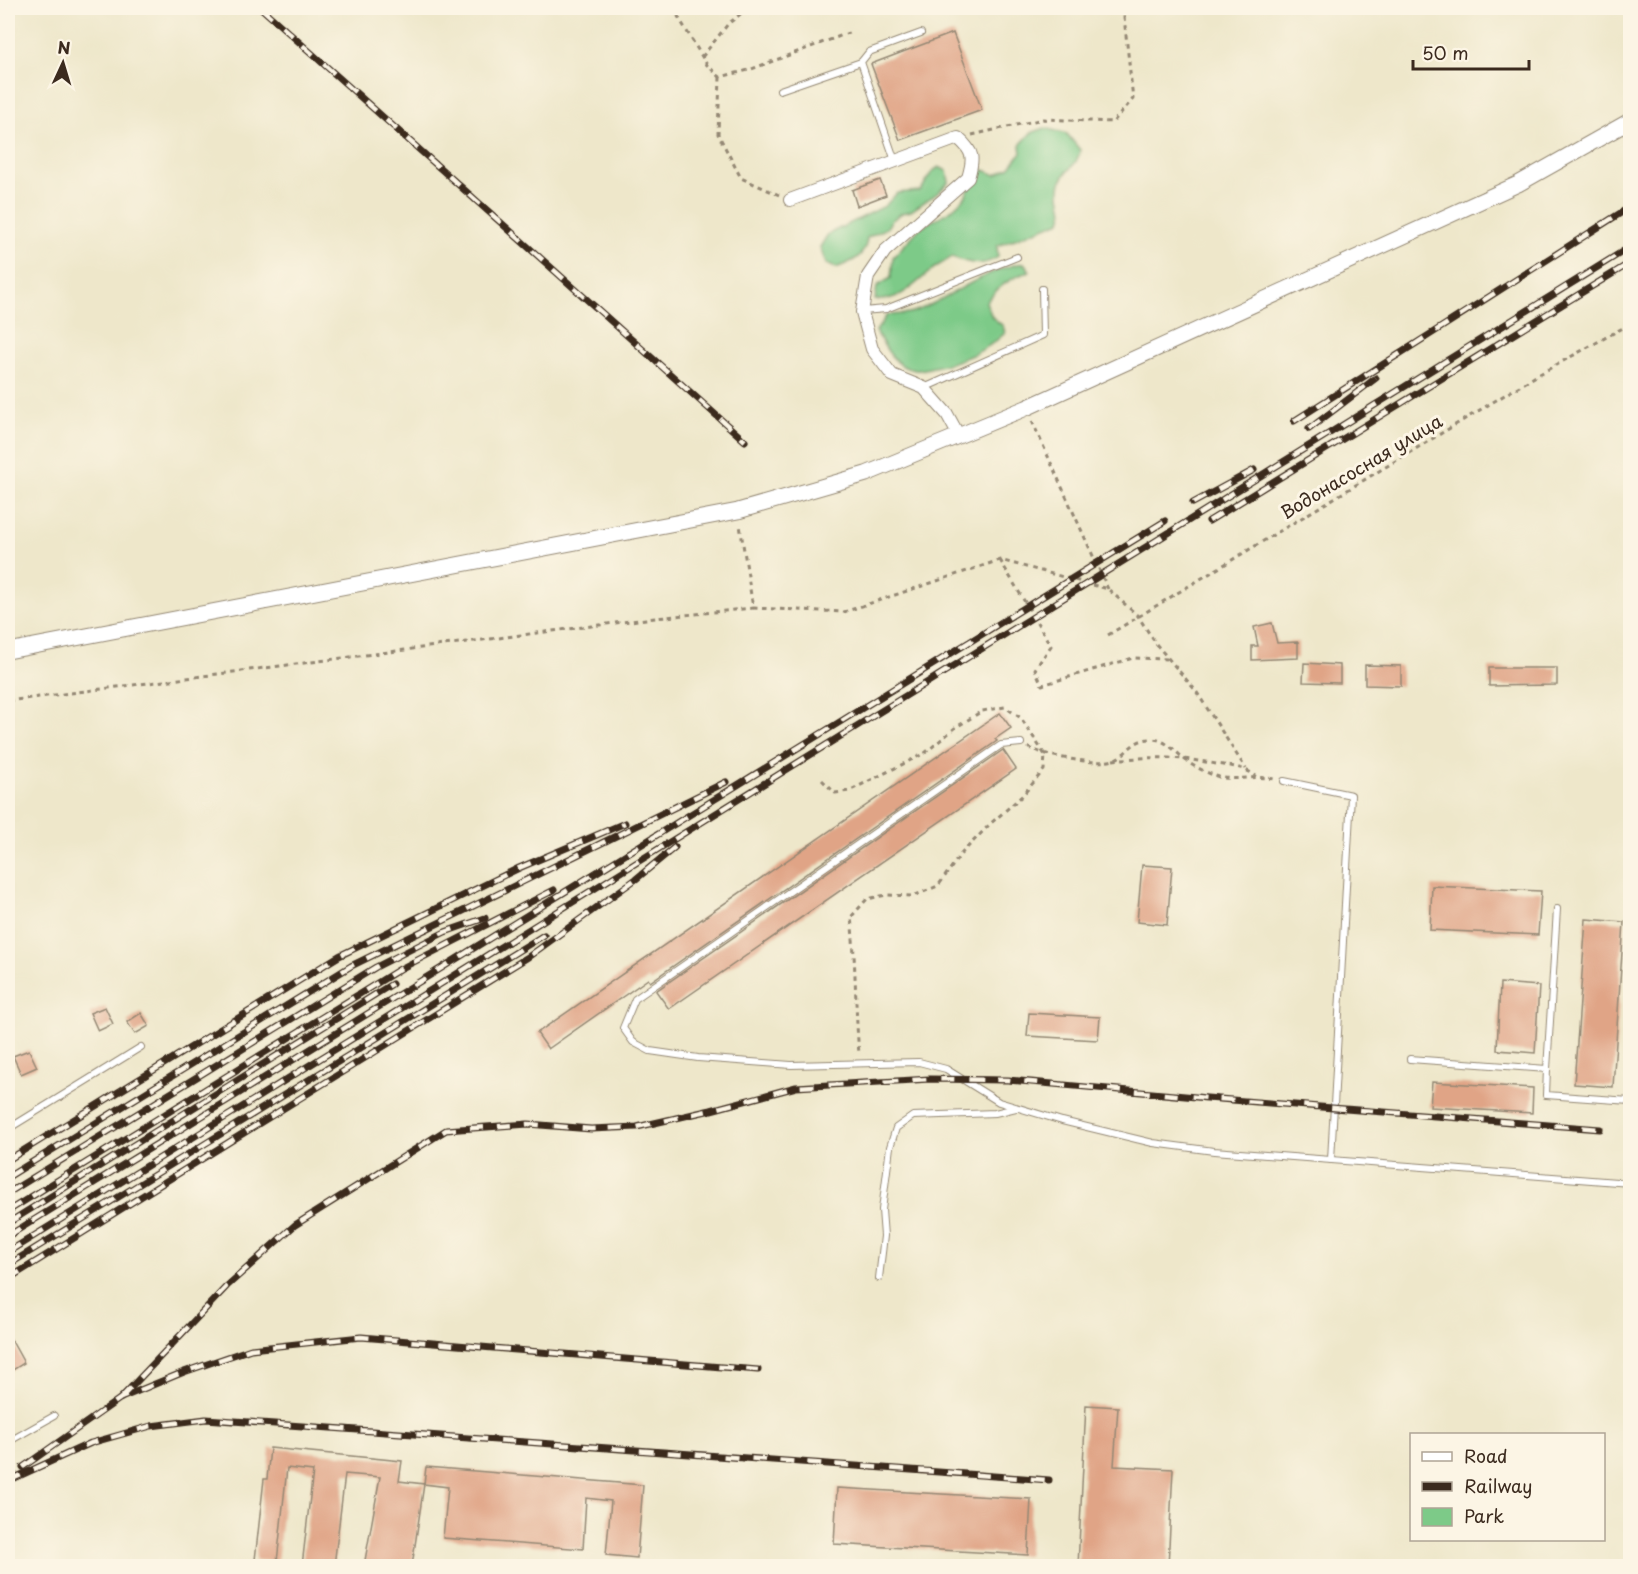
<svg xmlns="http://www.w3.org/2000/svg" width="1638" height="1574" font-family="'Playpen Sans',sans-serif">
	<style>
		.green { fill: #7dca88; stroke: #5c7a53; stroke-width: 1.5 }
		.building { fill: #e0a486 }
		.lines { fill: none; stroke-linecap: round; stroke-linejoin: round }
		.service-casing { stroke: #948874; stroke-width: 8 }
		.minor-casing { stroke: #948874; stroke-width: 14 }
		.tertiary-casing { stroke: #948874; stroke-width: 17 }
		.path { stroke: #948874; stroke-width: 3; stroke-dasharray: 4.5 4.5; stroke-linecap: butt }
		.service { stroke: #fff; stroke-width: 6 }
		.minor { stroke: #fff; stroke-width: 12 }
		.tertiary { stroke: #fff; stroke-width: 15 }
		.rail-casing { stroke: #3b2a1e; stroke-width: 7 }
		.rail { stroke: #fcf5e5; stroke-width: 4.5; stroke-dasharray: 14; stroke-linecap: butt }
		.labels { text-anchor: middle; dominant-baseline: central; stroke-width: 6; stroke-linejoin: round; paint-order: stroke }
		.street-label { font-size: 18px; fill: #3b2a1e; stroke: #fcf5e5 }
	</style>
	<rect width="100%" height="100%" fill="#fcf5e5"/>
	<filter id="ink" filterUnits="userSpaceOnUse"><feTurbulence type="fractalNoise" baseFrequency=".0167" numOctaves="2"/><feDisplacementMap in="SourceGraphic" scale="12" xChannelSelector="R" yChannelSelector="G"/><feConvolveMatrix kernelMatrix="1 2 1 2 8 2 1 2 1" color-interpolation-filters="sRGB"/></filter>
	<filter id="wash" filterUnits="userSpaceOnUse"><feTurbulence type="fractalNoise" baseFrequency=".008" numOctaves="4" result="noise"/><feDisplacementMap in="SourceGraphic" scale="24" xChannelSelector="R" yChannelSelector="G"/><feGaussianBlur stdDeviation="1.35" result="paint"/><feColorMatrix in="noise" values="0 0 0 0 0 0 0 0 0 0 0 0 0 0 0 0 0 1.4 0 .05"/><feComposite in="paint" operator="in"/></filter>
	<g filter="url(#wash)">
		<rect width="100%" height="100%" fill="#eee7ca"/>
		<g class="green">
			<path d="M1045 128 1067 134 1080 150C1077 169 1064 168 1061 183 1056 199 1067 206 1061 221L997 246 998 257C982 268 968 263 952 257 945 262 938 265 932 270 913 285 901 301 875 300L877 286 891 278 893 257 921 227 950 211 965 197 979 168 996 175 1009 168 1021 153 1020 145 1031 133Z"/>
			<path d="M939 167 947 171 949 182 939 192 911 211 902 213 891 221 887 228 867 238C866 257 852 262 836 268L826 264 820 247 828 234 885 206 897 193 920 191C928 181 928 173 939 167Z"/>
			<path d="M1024 263 1030 271C1010 278 999 286 986 302L992 317 1003 326 1005 333C984 353 957 363 929 368 925 369 919 371 915 370 895 368 884 346 876 331L887 315C896 314 907 315 916 311 952 297 985 269 1024 263Z"/>
		</g>
		<g id="blocks">
			<g class="building">
				<polygon points="953,33 982,110 900,140 871,64"/>
				<polygon points="880,180 886,195 857,206 852,190"/>
				<polygon points="1272,623 1277,643 1298,642 1298,658 1252,660 1252,646 1258,646 1254,627"/>
				<polygon points="1304,663 1340,665 1340,683 1303,682"/>
				<polygon points="1365,665 1401,666 1401,686 1365,685"/>
				<polygon points="1489,668 1557,668 1557,685 1489,686"/>
				<polygon points="1000,713 1011,728 995,739 997,741 650,982 648,979 548,1049 537,1033"/>
				<polygon points="1003,750 1016,769 669,1009 656,991"/>
				<polygon points="1142,865 1172,867 1167,925 1137,922"/>
				<polygon points="1432,886 1541,891 1538,935 1430,930"/>
				<polygon points="1586,919 1624,922 1613,1087 1574,1084"/>
				<polygon points="1500,983 1539,986 1535,1053 1497,1050"/>
				<polygon points="105,1007 113,1024 98,1031 90,1013"/>
				<polygon points="141,1013 149,1026 135,1034 127,1022"/>
				<polygon points="1029,1013 1100,1017 1098,1040 1027,1036"/>
				<polygon points="29,1050 37,1067 21,1074 13,1056"/>
				<polygon points="1432,1082 1533,1088 1532,1113 1430,1107"/>
				<polygon points="8,1334 24,1363 8,1373"/>
				<polygon points="1086,1405 1118,1407 1114,1466 1173,1469 1168,1566 1078,1566"/>
				<polygon points="270,1448 402,1461 399,1481 424,1484 412,1566 364,1566 380,1477 345,1474 334,1566 302,1566 313,1471 287,1468 277,1562 255,1560 264,1479 267,1479"/>
				<polygon points="426,1467 643,1485 637,1558 606,1555 611,1501 586,1498 583,1549 443,1538 448,1487 424,1484"/>
				<polygon points="837,1488 1031,1499 1028,1555 834,1544"/>
			</g>
		</g>
	</g>
	<g filter="url(#ink)">
		<use href="#blocks" fill-opacity="0" stroke="#948874" stroke-width="1.5"/>
		<g class="lines">
			<defs>
				<g id="service">
					<polyline points="780,90 861,62"/>
					<polyline points="895,161 861,62 869,52 921,33"/>
					<polyline points="863,311 886,309 1017,257"/>
					<polyline points="924,388 1043,335 1042,289"/>
					<polyline points="1021,743 1001,745 635,999 623,1028 633,1042 650,1051 698,1058 791,1065 919,1062 946,1069 999,1102 1062,1121 1153,1143 1214,1151 1630,1183"/>
					<polyline points="1284,781 1351,795 1331,1160"/>
					<polyline points="1410,1059 1547,1069 1546,1095 1630,1101"/>
					<polyline points="1547,1069 1557,909"/>
					<polyline points="8,1129 141,1047"/>
					<polyline points="879,1278 884,1236 882,1210 890,1147 896,1128 913,1116 995,1113 1016,1108"/>
					<polyline points="8,1442 54,1416"/>
				</g>
				<path id="minor" d="M790 200 958 138C974 152 974 158 968 178L885 251 868 276 862 312 872 349 892 375 924 388 947 414 959 436"/>
				<polyline id="tertiary" points="8,651 738,511 866,474 1026,408 1518,184 1630,121"/>
			</defs>
			<use href="#service" class="service-casing"/>
			<use href="#minor" class="minor-casing"/>
			<use href="#tertiary" class="tertiary-casing"/>
			<g class="path">
				<polyline points="673,8 707,65 720,77 749,70 851,32"/>
				<polyline points="702,57 728,24 748,8"/>
				<polyline points="720,77 718,134 741,178 779,195"/>
				<polyline points="972,135 1043,119 1113,122 1133,99 1123,8"/>
				<polyline points="1032,421 1108,589"/>
				<polyline points="1000,560 1051,646 1035,669 1042,685 1133,658 1168,659"/>
				<polyline points="753,608 844,612 1000,560 1108,589 1138,616 1156,644 1196,691 1246,769"/>
				<polyline points="1108,635 1536,376 1630,324"/>
				<polyline points="8,701 646,619 753,608 740,525"/>
				<path d="M1028 747C1043 756 1096 766 1113 760 1129 754 1131 739 1152 739 1170 739 1182 762 1198 768 1204 771 1212 775 1219 777 1236 781 1256 775 1274 779"/>
				<path d="M1113 760C1149 756 1181 757 1216 764 1231 766 1244 767 1256 776"/>
				<path d="M822 780 835 793 849 791 925 753 955 728 982 711 1005 707 1021 718 1045 755 1044 770 1022 796 989 825 961 854 938 886 913 896 886 895 867 899 851 917C856 963 855 1008 859 1054"/>
			</g>
			<use href="#service" class="service"/>
			<use href="#minor" class="minor"/>
			<use href="#tertiary" class="tertiary"/>
			<defs>
				<g id="rail">
					<polyline points="261,8 745,441"/>
					<polyline points="1294,421 1630,207"/>
					<polyline points="1309,429 1376,378"/>
					<polyline points="1193,503 1254,470"/>
					<polyline points="1209,521 1630,263"/>
					<polyline points="8,1160 339,956 519,868 625,823"/>
					<polyline points="8,1177 351,966 726,782"/>
					<polyline points="8,1193 376,967 445,932 485,918"/>
					<polyline points="8,1211 400,969 554,890"/>
					<polyline points="8,1223 392,984"/>
					<polyline points="8,1236 1165,521"/>
					<polyline points="8,1252 1630,247"/>
					<polyline points="8,1265 544,935"/>
					<polyline points="8,1279 528,957 636,879 675,847"/>
					<polyline points="121,1398 227,1286 295,1225 446,1130 528,1124 591,1129 637,1127 711,1110 796,1087 930,1079 1008,1080 1207,1098 1600,1129"/>
					<polyline points="23,1467 121,1398 184,1372 251,1349 361,1337 758,1370"/>
					<polyline points="8,1481 91,1443 151,1426 206,1419 1049,1480"/>
				</g>
			</defs>
			<use href="#rail" class="rail-casing"/>
			<use href="#rail" class="rail"/>
		</g>
	</g>
	<g class="labels">
		<g class="street-label">
			<text transform="translate(1361 466) rotate(-31)">Водонасосная улица</text>
		</g>
	</g>
	<rect width="1638" height="1574" fill="none" stroke="#fcf5e5" stroke-width="30"/>
	<rect x="1410" y="1433" width="195" height="108" fill="#fcf5e5" stroke="#afa495" stroke-width="1.5"/>
	<rect x="1422" y="1452" width="30" height="9" fill="#ffffff" stroke="#afa495" stroke-width="1.5"/>
	<text x="1464" y="1463" font-size="18" fill="#3b2a1e">Road</text>
	<rect x="1422" y="1482" width="30" height="9" fill="#3b2a1e" stroke="#afa495" stroke-width="1.5"/>
	<text x="1464" y="1493" font-size="18" fill="#3b2a1e">Railway</text>
	<rect x="1422" y="1508" width="30" height="18" fill="#7dca88" stroke="#afa495" stroke-width="1.5"/>
	<text x="1464" y="1523" font-size="18" fill="#3b2a1e">Park</text>
	<g transform="translate(63 63) rotate(4)" stroke="#fcf5e5" stroke-width="4.5" paint-order="stroke">
	<path d="M0-4.5L10 22L0 15L-10 22Z" fill="#3b2a1e"/>
	<text y="-9" font-size="16" font-weight="bold" text-anchor="middle" fill="#3b2a1e">N</text>
	</g>
	<path d="M1413 60v9h116v-9" fill="none" stroke="#3b2a1e" stroke-width="3"/>
	<text x="1422" y="60" font-size="18" fill="#3b2a1e" stroke="#fcf5e5" stroke-width="4.5" paint-order="stroke">50 m</text>
</svg>
